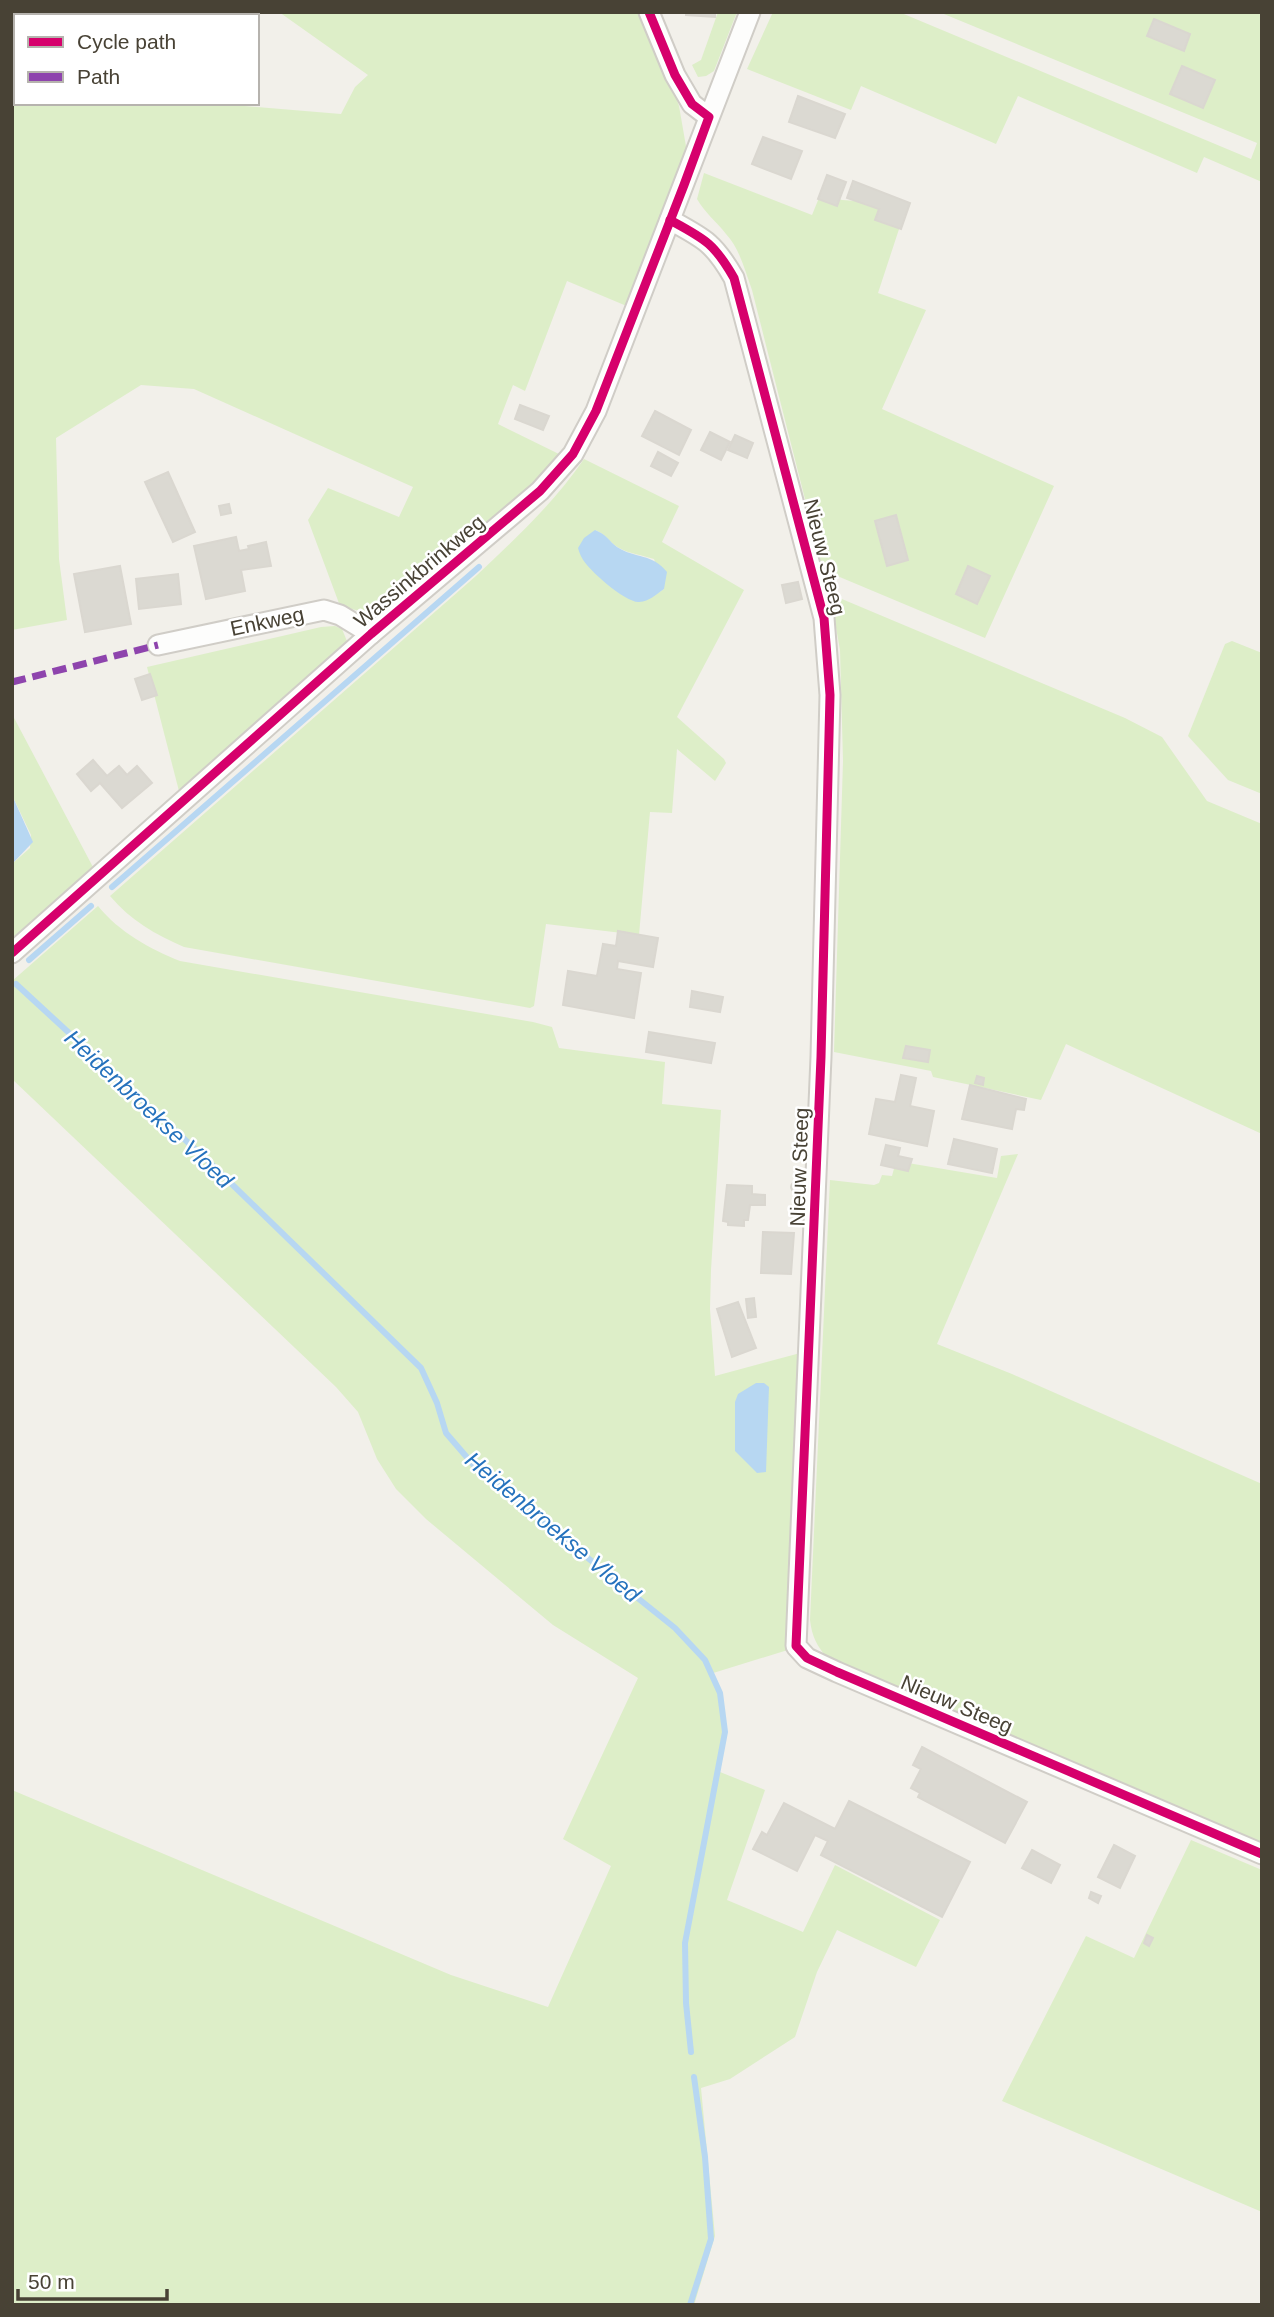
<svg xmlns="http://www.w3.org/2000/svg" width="1274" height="2317" font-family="Helvetica,sans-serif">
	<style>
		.green { fill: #ddeec8; fill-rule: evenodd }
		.water { fill: #b7d7f2 }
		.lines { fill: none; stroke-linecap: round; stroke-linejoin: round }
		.stream { stroke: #b7d7f2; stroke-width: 6 }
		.building { fill: #dbd9d2; stroke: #dad7d0; stroke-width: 2 }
		.minor-casing { stroke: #d0cdc7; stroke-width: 23 }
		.minor { stroke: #fdfdfc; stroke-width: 19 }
		.quiet { stroke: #8e44ad; stroke-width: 7; stroke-dasharray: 14 7; stroke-linecap: butt }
		.cycleway-casing { stroke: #fff; stroke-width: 13 }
		.cycleway { stroke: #d6006c; stroke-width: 9 }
		.labels { text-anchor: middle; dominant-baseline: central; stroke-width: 5; stroke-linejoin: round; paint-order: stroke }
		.street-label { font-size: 21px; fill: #484235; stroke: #fff }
		.water-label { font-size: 23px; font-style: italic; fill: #2572bd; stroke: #fff }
	</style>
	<rect width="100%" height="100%" fill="#f2f0ea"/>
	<g class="green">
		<polygon points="12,12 95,12 95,16 16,16 16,103 209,103 341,114 355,87 368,75 279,12 646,12 679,106 687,152 629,307 567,281 525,391 513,385 498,424 561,455 542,481 387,612 375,615 340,606 308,520 328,488 399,517 413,487 194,389 141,385 56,438 59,559 67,620 12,630"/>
		<polygon points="718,12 737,12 714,71 706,76 698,77 692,65 701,60"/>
		<polygon points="773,12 899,12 1251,159 1257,143 939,12 1262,12 1262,182 1204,157 1197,173 1018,96 996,144 861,86 851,110 747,69"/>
		<path d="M704 173 812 215 821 193 842 200 857 201 903 217 878 293 926 310 882 409 1054 486 985 638 823 570 752 290C745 271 740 249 726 234 716 221 705 213 697 199Z"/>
		<path d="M584 459 679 506 662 542 744 590 677 717 724 759 726 763 715 781 677 749 672 813 650 812 639 935 546 924 534 1006 530 1008 184 947C156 935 130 920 110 896L476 576C515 539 554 503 584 459ZM595 530C606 534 610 543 619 548 630 554 642 555 654 559L664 589 658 593Z"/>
		<polygon points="830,594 1125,718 1162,737 1207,801 1262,824 1262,1134 1066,1044 1041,1100 933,1077 931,1071 834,1052 843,761 840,650"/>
		<polygon points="335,626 342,629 349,646 180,795 147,667 321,627"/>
		<polygon points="1232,641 1262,653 1262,794 1228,780 1188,736 1225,644"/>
		<polygon points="12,714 94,869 12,942 12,864 30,848 31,835 12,795"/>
		<path d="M98 906C119 932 150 949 180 961L533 1022 552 1027 559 1048 665 1062 662 1104 721 1110 711 1270 710 1309 715 1376 804 1352 791 1649 710 1674C729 1713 728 1731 720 1772L765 1790 727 1900 803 1932 835 1865 940 1920 916 1967 837 1930 817 1972 795 2037 730 2079 701 2088 715 2236 694 2305H12V1790L451 1975 548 2007 611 1866 563 1839 638 1678 553 1625 426 1519 396 1489 377 1459 358 1412 336 1387 12 1079V981Z"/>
		<path d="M1018 1154 937 1344 1012 1374 1262 1484V1849L828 1659C817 1646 812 1637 810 1620L830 1180 874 1185 879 1183 882 1175 892 1176 896 1161 997 1178 1001 1156Z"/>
		<polygon points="1191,1840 1262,1870 1262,2212 1002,2101 1086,1936 1134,1958"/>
	</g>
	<g class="water">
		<path d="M595 530C606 534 609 541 617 547 636 559 652 553 667 572L664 589C655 595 650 601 639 602 626 603 588 570 582 558 580 555 579 551 578 548L584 538Z"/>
		<polygon points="12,795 33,842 12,864"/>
		<polygon points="756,1383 764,1383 769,1387 766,1472 757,1473 735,1451 735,1402 738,1394"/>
	</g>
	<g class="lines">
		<g class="stream">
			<polyline points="112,887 479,567"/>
			<polyline points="29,960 91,906"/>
			<polyline points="16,984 207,1160 421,1368 437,1403 446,1433 477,1469 675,1628 705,1660 720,1693 725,1732 685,1943 686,2003 691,2052"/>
			<polyline points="690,2305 711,2239 705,2157 694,2077"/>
		</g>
	</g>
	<g class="building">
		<polygon points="193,12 227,12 226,16 192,16"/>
		<polygon points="686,12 715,12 715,17 686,15"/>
		<polygon points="1154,19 1190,34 1184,51 1147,36"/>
		<polygon points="1182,66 1215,80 1203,108 1170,94"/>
		<polygon points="798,96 845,114 835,138 789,122"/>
		<polygon points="763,137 802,151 791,179 752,164"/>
		<polygon points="827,175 846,182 837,206 818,199"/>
		<polygon points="853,181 910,203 901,229 875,220 879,209 847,198"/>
		<polygon points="520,405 549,416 543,430 515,419"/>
		<polygon points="655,411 691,430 679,455 642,436"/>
		<polygon points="710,432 730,442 721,460 701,450"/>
		<polygon points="735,435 753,443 747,458 728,450"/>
		<polygon points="658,452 678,463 671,476 651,466"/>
		<polygon points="168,472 195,532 173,542 145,482"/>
		<polygon points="229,504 231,513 221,515 219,506"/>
		<polygon points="896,515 908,560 887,566 875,521"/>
		<polygon points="236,537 239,551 249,549 248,546 266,542 271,566 241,570 245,591 206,599 194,546"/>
		<polygon points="120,566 131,624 85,632 74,574"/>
		<polygon points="968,566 990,576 977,604 956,594"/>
		<polygon points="178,574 181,604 139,609 136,579"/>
		<polygon points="798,582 802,599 786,603 782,585"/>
		<polygon points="150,674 157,695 142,700 135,679"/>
		<polygon points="93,760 107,776 119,766 127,775 137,766 152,783 122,808 100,783 91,791 77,774"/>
		<polygon points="618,931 658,938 653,967 618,961 617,969 641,973 634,1018 563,1005 568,971 597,976 603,944 616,946"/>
		<polygon points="692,991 723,997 720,1012 690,1007"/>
		<polygon points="649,1032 715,1043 711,1063 646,1052"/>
		<polygon points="906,1046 930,1050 928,1062 903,1058"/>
		<polygon points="901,1075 916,1078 910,1106 934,1111 927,1146 869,1134 876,1099 895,1102"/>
		<polygon points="977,1076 984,1078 983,1085 975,1083"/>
		<polygon points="970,1085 1026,1099 1024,1110 1016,1109 1012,1129 962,1119"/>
		<polygon points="954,1139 997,1149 992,1173 948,1164"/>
		<polygon points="886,1145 900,1148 898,1156 912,1159 908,1171 881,1165"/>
		<circle cx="796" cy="1187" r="5"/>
		<polygon points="727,1185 752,1186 752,1194 765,1195 765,1205 750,1205 748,1220 744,1220 744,1226 728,1225 728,1222 723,1221"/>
		<polygon points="763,1232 794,1233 791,1274 761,1273"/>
		<polygon points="754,1298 756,1317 748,1318 746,1299"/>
		<polygon points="738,1302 756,1348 732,1357 717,1309"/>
		<polygon points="922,1747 1027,1802 1005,1843 918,1797 920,1793 911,1788 921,1769 913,1765"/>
		<polygon points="849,1801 970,1862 942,1917 821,1855 828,1841 815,1835 797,1871 753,1849 762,1832 767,1835 784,1803 835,1829"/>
		<polygon points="1114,1845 1135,1856 1120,1888 1098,1877"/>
		<polygon points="1032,1850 1060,1865 1051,1883 1022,1868"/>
		<polygon points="1091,1892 1101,1896 1098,1903 1089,1898"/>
		<polygon points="1147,1935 1153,1938 1149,1946 1144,1943"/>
	</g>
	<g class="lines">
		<defs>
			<g id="minor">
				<polyline points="649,12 675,75 692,104 709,117"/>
				<path d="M670 220C705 239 714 243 734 278L824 618 830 695 821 1057 796 1646 807 1658 837 1672 1262 1854"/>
				<polyline points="158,645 324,610 340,615 371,634"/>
				<polyline points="12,953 371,634 540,491 573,454 596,411 750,12"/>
			</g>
		</defs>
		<use href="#minor" class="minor-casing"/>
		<use href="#minor" class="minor"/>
		<polyline class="quiet" points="12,682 158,645"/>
		<defs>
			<g id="cycleway">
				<path d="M670 220C705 239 714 243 734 278L824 618 830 695 821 1057 796 1646 807 1658 837 1672 1262 1854"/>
				<polyline points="12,953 371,634 540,491 573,454 596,411 684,185 709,117 692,104 675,75 649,12"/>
			</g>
		</defs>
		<use href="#cycleway" class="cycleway-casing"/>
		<use href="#cycleway" class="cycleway"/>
	</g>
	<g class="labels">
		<g class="street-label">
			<text transform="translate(825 557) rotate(76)">Nieuw Steeg</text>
			<text transform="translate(419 571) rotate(-40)">Wassinkbrinkweg</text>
			<text transform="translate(267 621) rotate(-12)">Enkweg</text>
			<text transform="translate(799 1167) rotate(-88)">Nieuw Steeg</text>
			<text transform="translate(957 1704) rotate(23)">Nieuw Steeg</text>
		</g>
		<g class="water-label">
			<text transform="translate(149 1109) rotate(43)">Heidenbroekse Vloed</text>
			<text transform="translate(553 1527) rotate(40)">Heidenbroekse Vloed</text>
		</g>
	</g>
	<rect width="1274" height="2317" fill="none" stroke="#484235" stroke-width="28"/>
	<rect x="14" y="14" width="245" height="91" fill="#ffffff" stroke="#b6b3ae" stroke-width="2"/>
	<rect x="28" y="37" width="35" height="10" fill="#d6006c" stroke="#b6b3ae" stroke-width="2"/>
	<text x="77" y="49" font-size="21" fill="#484235">Cycle path</text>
	<rect x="28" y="72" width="35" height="10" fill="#8e44ad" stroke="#b6b3ae" stroke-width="2"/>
	<text x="77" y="84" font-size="21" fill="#484235">Path</text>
	<path d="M18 2289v10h149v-10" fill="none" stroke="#484235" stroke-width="3.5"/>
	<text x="28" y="2289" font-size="21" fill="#484235" stroke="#ffffff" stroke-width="5" paint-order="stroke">50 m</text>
</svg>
